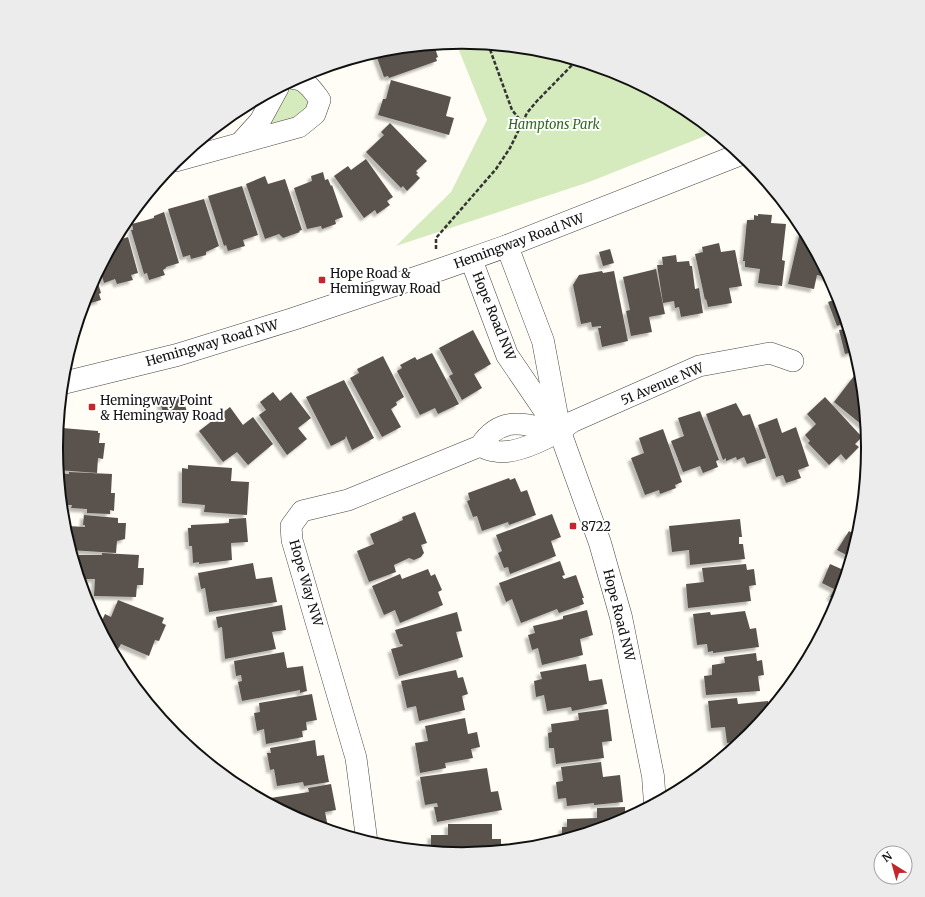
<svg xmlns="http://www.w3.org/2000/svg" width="925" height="897" font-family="Merriweather,serif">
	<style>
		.green { fill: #d5ebbd }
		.building { fill: #5a524d; filter: url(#shadow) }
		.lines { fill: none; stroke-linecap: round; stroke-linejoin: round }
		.minor-casing { stroke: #444; stroke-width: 22 }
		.tertiary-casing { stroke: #444; stroke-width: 23 }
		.path { stroke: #333; stroke-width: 2.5; stroke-dasharray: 4 2; stroke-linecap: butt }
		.minor { stroke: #fff; stroke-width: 21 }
		.tertiary { stroke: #fff; stroke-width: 22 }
		.poi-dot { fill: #c4262e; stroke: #fff; stroke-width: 1.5 }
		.labels { text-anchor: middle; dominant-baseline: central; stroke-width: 4; stroke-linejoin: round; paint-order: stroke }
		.park-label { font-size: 13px; font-style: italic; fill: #2f6b1f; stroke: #fff }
		.street-label { font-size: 13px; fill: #111; stroke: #fff }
		.poi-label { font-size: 13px; fill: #111; stroke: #fff; text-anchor: start }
		.rim { fill: none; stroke: #111; stroke-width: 2 }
	</style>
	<defs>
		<filter id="shadow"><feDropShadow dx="-3.5" dy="3.5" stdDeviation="1" flood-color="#0004"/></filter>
	</defs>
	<rect width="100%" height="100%" fill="#fffdf5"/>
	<g class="green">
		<polygon points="463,42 542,50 618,73 689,111 715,132 589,182 396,246 451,192 487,120 456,43"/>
		<polygon points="299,79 315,114 258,137 274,94"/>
	</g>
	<g class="building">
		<polygon points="434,45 438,57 436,58 437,61 389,78 388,76 384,77 375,52 383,50"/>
		<polygon points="391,80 451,97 446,116 454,118 449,135 378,115 383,99 386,99"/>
		<polygon points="390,123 427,161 416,171 418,173 416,174 420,178 407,191 403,186 401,188 366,152 384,135 381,132"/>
		<polygon points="366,159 393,197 387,201 390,205 377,214 375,210 364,218 334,176 348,166 351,170"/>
		<polygon points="323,172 325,180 328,179 331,186 332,185 343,217 335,220 336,224 322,229 321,226 307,229 294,188 312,181 311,176"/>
		<polygon points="265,176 268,184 285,179 302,230 299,231 300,232 283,238 279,234 265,239 246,184"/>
		<polygon points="242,186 258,235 243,240 245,246 228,251 226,245 224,246 208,196"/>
		<polygon points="204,199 219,246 206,252 206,255 191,259 190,255 183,257 168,209"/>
		<polygon points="164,212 179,263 166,267 166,268 163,270 165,275 149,280 147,273 144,274 131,230 133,230 132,224 154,218 154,216"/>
		<polygon points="758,214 772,215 771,223 786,224 782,260 785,261 782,286 758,283 760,269 745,267 745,261 743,261 747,220 754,220 754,215 758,216"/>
		<polygon points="804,230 830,278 817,275 814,289 788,284 800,232 804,232"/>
		<polygon points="128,237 138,273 131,275 133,280 117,284 115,279 104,283 100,269 115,241"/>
		<polygon points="719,243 721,252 735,250 742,286 729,288 732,303 708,307 706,299 705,300 695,254 703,252 702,247"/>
		<polygon points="610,249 614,263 603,266 599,252"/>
		<polygon points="676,255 677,262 689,261 690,266 692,266 695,289 699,288 703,313 681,317 679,307 675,308 674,301 663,303 657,265 663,265 662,257"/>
		<polygon points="656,269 665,314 649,317 652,332 631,336 626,311 630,310 623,277"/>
		<polygon points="602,271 603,273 614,271 628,341 602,347 598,328 601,328 601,326 592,327 591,322 581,324 573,285 579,275"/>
		<polygon points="96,276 101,293 99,294 101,300 84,305 87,293"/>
		<polygon points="839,298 847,322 837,326 828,302"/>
		<polygon points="849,328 856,351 845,354 839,330"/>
		<polygon points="473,330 491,364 474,374 482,388 462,400 449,376 453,374 439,348"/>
		<polygon points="432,353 459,404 438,414 435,408 420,415 397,371 402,368 400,365 415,357 417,360"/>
		<polygon points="383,356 404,397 396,402 397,405 391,409 401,427 382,437 350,378 359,373 357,369"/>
		<polygon points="854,376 863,383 867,429 834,402"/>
		<polygon points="344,380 374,438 352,450 346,436 345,439 331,446 306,397"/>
		<polygon points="273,392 280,401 291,392 311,418 298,428 307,439 287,455 259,415 266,410 260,402"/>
		<polygon points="182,395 187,412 165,419 160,402"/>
		<polygon points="825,397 862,437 855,444 859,447 846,460 841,454 829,465 808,443 810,441 805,435 816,424 807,414"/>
		<polygon points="736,403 743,416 750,414 766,458 747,464 744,457 737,460 736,457 726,461 726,458 723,460 706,414"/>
		<polygon points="230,407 243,425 253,417 273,444 248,465 237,452 223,462 199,431"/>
		<polygon points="700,411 719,460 716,461 718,467 703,473 700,466 683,472 671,441 684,436 678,418"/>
		<polygon points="777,418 782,433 796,427 809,466 798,470 801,478 786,483 783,475 776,477 758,425"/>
		<polygon points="62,428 98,431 98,433 100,433 99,443 105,443 103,459 98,458 97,473 58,470 56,448 56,446 61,446"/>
		<polygon points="663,429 682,482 675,485 676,488 660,494 659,490 645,495 631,458 644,453 639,438"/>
		<polygon points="188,465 232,468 231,481 249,482 247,515 204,512 205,505 182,503 182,468 188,469"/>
		<polygon points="69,472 112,474 111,493 115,493 114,511 110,510 110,514 87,513 87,509 71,508 72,505 63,505 64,490 60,490 58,473 69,474"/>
		<polygon points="509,478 510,480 515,478 521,492 527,490 536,515 509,525 508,522 482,531 477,516 473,517 467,501 470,500 468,493"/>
		<polygon points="415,512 427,543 421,545 424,553 421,557 414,560 409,558 394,565 396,572 369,582 357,551 374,544 370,534 403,520 402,517"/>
		<polygon points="552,514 561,537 551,541 556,556 510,574 508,567 504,568 498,553 502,551 496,535"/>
		<polygon points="84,515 118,518 118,523 126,523 125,539 117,541 116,553 70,550 65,530 68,530 68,526 85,527 85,525 83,525"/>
		<polygon points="246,518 248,542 231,543 232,560 199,564 199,562 193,563 192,546 189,546 188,528 191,528 191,525 229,523 229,519"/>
		<polygon points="740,519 742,537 739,537 739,544 743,544 745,559 690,565 689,550 672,552 669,526"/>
		<polygon points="849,531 858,537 852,558 837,550"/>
		<polygon points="102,553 139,555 138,568 144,568 143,585 137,585 136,597 94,596 95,579 79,579 79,555 102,555"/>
		<polygon points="560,561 565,575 562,576 564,579 576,575 584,598 582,598 584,604 559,613 557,609 521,623 512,599 506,602 499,583"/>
		<polygon points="253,563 256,579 272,577 277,602 209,612 205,588 201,589 198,573"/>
		<polygon points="746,564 747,570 754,569 756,585 749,586 751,601 688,608 686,584 704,582 702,568"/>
		<polygon points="830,564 848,572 839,601 830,597 834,589 822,583"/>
		<polygon points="428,569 431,576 435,574 442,590 438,592 443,605 400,623 395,610 384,615 372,586 400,574 402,579"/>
		<polygon points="118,600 164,618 162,623 166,625 159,641 155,640 149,656 121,644 118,649 109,645 99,627 105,614 111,617"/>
		<polygon points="282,605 286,630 272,632 276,649 225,659 222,627 218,628 216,617"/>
		<polygon points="587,610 593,635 580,639 583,655 542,665 538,648 532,650 528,635 535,633 533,626 563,619 563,616"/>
		<polygon points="745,611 750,629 756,628 759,647 713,653 713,651 708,652 707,644 697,645 693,614 710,612 711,615"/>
		<polygon points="457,612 462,631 456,632 463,657 399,676 391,649 403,646 402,644 400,644 395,630"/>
		<polygon points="284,652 287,668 303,666 307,691 300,693 300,690 242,701 238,682 242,681 241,675 236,676 234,661"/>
		<polygon points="756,653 757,661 762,660 764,675 758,676 760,691 706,695 704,676 712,675 712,665 725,663 724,657"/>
		<polygon points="586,664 589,681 602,679 607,704 572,711 571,707 547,711 544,695 536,697 534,681 542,679 540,672"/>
		<polygon points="456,670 458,678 463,677 468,694 462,696 465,710 419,721 416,706 407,708 401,681"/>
		<polygon points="125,674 139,683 136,688 125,675"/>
		<polygon points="312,694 317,720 306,722 307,730 302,731 303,737 266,744 264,729 257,731 254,713 260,712 259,703"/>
		<polygon points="737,698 738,704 768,701 769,713 744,741 727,743 725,727 711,728 708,701"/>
		<polygon points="608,709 612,741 602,742 604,758 556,764 554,748 549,748 548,733 552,732 551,724 579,720 578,713"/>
		<polygon points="465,718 468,734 477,732 480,747 471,749 473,758 445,763 446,768 420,773 415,743 428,741 425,726"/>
		<polygon points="315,740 317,756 324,755 329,782 304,786 303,782 277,786 274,769 270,770 267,753 271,753 270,748"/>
		<polygon points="601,762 603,777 620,775 623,802 594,805 594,803 567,806 566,798 558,799 556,782 563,781 561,767"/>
		<polygon points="487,768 491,792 498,791 502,810 437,822 434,807 438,807 437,803 425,805 420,777"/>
		<polygon points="331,784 336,810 325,812 328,827 320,828 307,824 265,802 264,799 309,792 308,788"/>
		<polygon points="625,807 625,820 562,841 562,827 567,827 567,819 597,818 597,808"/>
		<polygon points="448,824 492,824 492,839 501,839 501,851 462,855 431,852 431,835 448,835"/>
	</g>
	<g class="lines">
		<defs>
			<g id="minor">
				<polyline points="241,142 260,121 278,88"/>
				<path d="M176 161 299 127 315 114 320 100C314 92 306 79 295 79"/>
				<path d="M480 446C485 448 490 451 495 451 516 456 556 435 572 422L699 366 770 353 793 361"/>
				<path d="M367 842 356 758 292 540 291 526 302 511 348 500 480 446C502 413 527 425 560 432"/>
			</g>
			<g id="tertiary">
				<polyline points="507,246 543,341 560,432 600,543 621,617 653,776 655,804"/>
				<polyline points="471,259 507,355 554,424"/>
				<polyline points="63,383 177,355 293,319 436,271 507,246 741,154"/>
			</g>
		</defs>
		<use href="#minor" class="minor-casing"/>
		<use href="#tertiary" class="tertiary-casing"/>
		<g class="path">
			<polyline points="488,44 512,110 522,122"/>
			<polyline points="436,249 436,238 496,169 510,148 527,113 536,102 577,60"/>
		</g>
		<use href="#minor" class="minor"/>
		<use href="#tertiary" class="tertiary"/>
	</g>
	<g class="poi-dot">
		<rect x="318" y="276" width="8" height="8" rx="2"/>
		<rect x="88" y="403" width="8" height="8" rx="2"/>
		<rect x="569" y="522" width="8" height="8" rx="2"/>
	</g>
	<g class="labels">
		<g class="park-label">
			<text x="554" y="124">Hamptons Park</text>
		</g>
		<g class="street-label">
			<text transform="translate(519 241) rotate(-20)">Hemingway Road NW</text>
			<text transform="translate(494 316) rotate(68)">Hope Road NW</text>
			<text transform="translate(212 343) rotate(-16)">Hemingway Road NW</text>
			<text transform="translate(662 384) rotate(-23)">51 Avenue NW</text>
			<text transform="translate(306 583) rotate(74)">Hope Way NW</text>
			<text transform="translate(619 615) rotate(76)">Hope Road NW</text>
		</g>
		<g class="poi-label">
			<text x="330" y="273">Hope Road &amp;<tspan x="330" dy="15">Hemingway Road</tspan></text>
			<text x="100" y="400">Hemingway Point<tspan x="100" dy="15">&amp; Hemingway Road</tspan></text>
			<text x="581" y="526">8722</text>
		</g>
	</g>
	<path d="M0 0H925V897H0ZM63 448a399 399 0 1 1 798 0a399 399 0 1 1-798 0Z" fill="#ececec" fill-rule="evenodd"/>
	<path class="rim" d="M63 448a399 399 0 1 1 798 0a399 399 0 1 1-798 0Z"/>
	<g transform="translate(893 865) rotate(323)"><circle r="19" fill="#ffffff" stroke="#a0a0a0"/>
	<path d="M0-3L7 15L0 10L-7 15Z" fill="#c4262e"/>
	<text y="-6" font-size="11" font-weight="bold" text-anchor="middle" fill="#111111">N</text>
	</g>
</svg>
